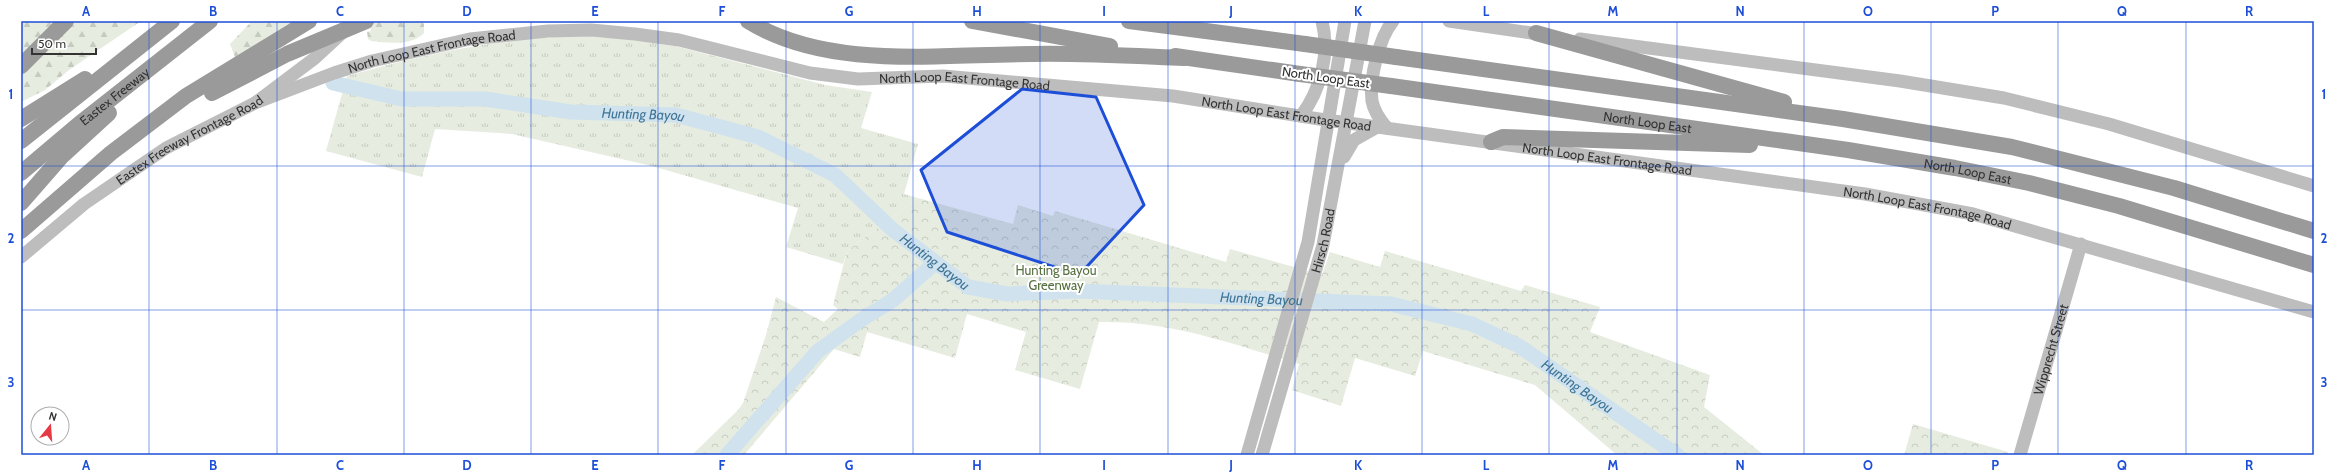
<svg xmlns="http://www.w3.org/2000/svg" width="2335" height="476" font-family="Cabin,sans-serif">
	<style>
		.grass { fill: url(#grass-tufts) }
		.forest { fill: url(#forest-firs) }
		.park { fill: url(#park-crowns) }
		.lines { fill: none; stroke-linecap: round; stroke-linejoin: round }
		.river { stroke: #cfe2ee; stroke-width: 15 }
		.secondary { stroke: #bdbdbd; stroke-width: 13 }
		.highway { stroke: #9a9a9a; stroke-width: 16 }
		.highway-bridge { stroke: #9a9a9a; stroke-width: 16 }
		.marked { fill: #1d4ed8; fill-opacity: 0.2; stroke: #1d4ed8; stroke-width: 3; stroke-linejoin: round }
		.grid { fill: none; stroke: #1d4ed8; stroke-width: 1; stroke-opacity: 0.55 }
		.labels { text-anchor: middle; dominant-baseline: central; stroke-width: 4; stroke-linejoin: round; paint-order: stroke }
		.street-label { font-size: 13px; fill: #333; stroke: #fff }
		.park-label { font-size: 13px; fill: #56703f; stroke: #fff }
		.water-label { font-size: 14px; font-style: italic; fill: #3f7597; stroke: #fff }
		.neatline { fill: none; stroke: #1d4ed8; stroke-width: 1.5 }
		.grid-label { font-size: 13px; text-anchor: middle; font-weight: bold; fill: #1d4ed8 }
	</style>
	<defs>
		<pattern id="grass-tufts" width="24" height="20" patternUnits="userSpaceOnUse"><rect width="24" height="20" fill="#e6ecdf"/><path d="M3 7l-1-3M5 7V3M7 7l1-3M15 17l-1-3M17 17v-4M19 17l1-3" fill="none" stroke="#c6cbc0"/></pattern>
		<pattern id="forest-firs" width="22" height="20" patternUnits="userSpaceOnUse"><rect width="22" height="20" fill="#e6ecdf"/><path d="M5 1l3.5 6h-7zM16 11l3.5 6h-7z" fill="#c6cbc0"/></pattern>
		<pattern id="park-crowns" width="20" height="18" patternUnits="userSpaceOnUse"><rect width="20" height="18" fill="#e6ecdf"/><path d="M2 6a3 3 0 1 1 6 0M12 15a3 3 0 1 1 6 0" fill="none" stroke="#c6cbc0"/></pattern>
	</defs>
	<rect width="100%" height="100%" fill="#fff"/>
	<path class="grass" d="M576 36 629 39 679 47 825 85 872 92 861 128 918 144 904 194 918 198 847 251 843 264 786 247 798 208 652 166 512 134 435 129 422 177 326 151 347 76C422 55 497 38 576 36Z"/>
	<g class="forest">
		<polygon points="21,21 141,21 69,70 45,90 21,102"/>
		<polygon points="252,21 297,21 235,57 230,44"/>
		<path d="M376 21H421L424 24V33C412 46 388 43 371 41L368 39 367 32 371 31 370 25Z"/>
	</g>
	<g class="park">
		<path d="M918 198 1013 224 1018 205 1053 216 1055 211 1226 262 1230 249 1322 275 1330 252 1380 267 1385 251 1521 291 1525 285 1600 307 1590 332 1710 375 1704 407 1764 455H1617L1535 385 1423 351 1415 376 1355 358 1341 406 1292 390 1299 364C1233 344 1169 320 1099 322L1080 389 1015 370 1026 332 967 314 955 358 867 332 860 357 834 349 744 455H692L738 410 743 403 766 335 776 297 824 322 838 309 833 305 847 251Z"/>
		<polygon points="1913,424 2008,452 2008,455 1904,455"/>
	</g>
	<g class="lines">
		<g class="river">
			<path id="s1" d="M333 83 402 99H485L571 112 676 115 758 137 835 175 893 230 968 287 1007 294 1077 291 1391 304 1472 324 1519 346 1677 455"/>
			<polyline points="727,455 818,351 861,320 893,300 935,263"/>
		</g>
		<g class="secondary">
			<polyline points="1449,21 1545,35"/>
			<polyline points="1580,39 1900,81 2004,98 2109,124 2314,186"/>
			<path id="s2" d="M255 103 334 73 372 61 470 39 548 31 591 30 635 34 679 40 810 73 858 79 943 76 1173 96 1319 119 1865 194 1973 214 2314 312"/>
			<path d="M1301 116C1321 90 1330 53 1322 21"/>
			<path d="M1387 128C1380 120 1374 112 1372 101 1369 79 1379 38 1393 21"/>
			<polyline points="1344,157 1354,140 1377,127"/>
			<path id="s3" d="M21 257 84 204 166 148 255 103 315 58 342 33"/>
			<polyline points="1247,455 1308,242 1345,21"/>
			<path id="s4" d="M1262 455 1323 245 1365 21"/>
			<path id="s5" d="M2020 455 2081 244"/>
		</g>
		<g class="highway">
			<path d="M748 21C828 71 942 54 1033 54 1083 53 1134 56 1184 58"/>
			<polyline points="972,21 1110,46"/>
			<polyline points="1129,21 1305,44"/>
			<polyline points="1536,33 1784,102"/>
			<polyline points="1175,56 1300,74"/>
			<polyline points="1396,57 1843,119 2012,147 2174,188 2314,231"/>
			<polyline points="21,66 66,21"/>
			<path id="s6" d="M1391 86 1848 150 1955 168 2029 183 2119 206 2314 265"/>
			<polyline points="21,119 85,79"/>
			<polyline points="21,141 172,21"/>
			<polyline points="1491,142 1503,137 1750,145"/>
			<path id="s7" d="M21 173 79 124 210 21"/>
			<polyline points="21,203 62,156 109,113"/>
			<polyline points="21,231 111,153 186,96 309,21"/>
		</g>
		<g class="highway-bridge">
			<polyline points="1305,44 1396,57"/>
			<polyline points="1300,74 1391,86"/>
			<polyline points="212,93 287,54 366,21"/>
		</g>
	</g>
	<path class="marked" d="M1022 89 1096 97 1144 205 1079 275 947 232 921 170Z"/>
	<path class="grid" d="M149 21V455M277 21V455M404 21V455M531 21V455M658 21V455M786 21V455M913 21V455M1040 21V455M1168 21V455M1295 21V455M1422 21V455M1549 21V455M1677 21V455M1804 21V455M1931 21V455M2058 21V455M2186 21V455M21 166H2314M21 310H2314"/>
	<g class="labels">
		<g class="street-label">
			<text stroke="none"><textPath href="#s2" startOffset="185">North Loop East Frontage Road</textPath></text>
			<text transform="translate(1326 77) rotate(8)">North Loop East</text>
			<text stroke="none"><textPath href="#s2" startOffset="725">North Loop East Frontage Road</textPath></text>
			<text stroke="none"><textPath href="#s7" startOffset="121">Eastex Freeway</textPath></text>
			<text stroke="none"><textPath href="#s2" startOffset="1049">North Loop East Frontage Road</textPath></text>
			<text stroke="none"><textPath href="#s6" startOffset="259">North Loop East</textPath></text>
			<text stroke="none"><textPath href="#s3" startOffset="206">Eastex Freeway Frontage Road</textPath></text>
			<text stroke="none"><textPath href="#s2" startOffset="1373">North Loop East Frontage Road</textPath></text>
			<text stroke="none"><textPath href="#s6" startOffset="583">North Loop East</textPath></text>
			<text stroke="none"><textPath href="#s2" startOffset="1697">North Loop East Frontage Road</textPath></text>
			<text stroke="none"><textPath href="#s4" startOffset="223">Hirsch Road</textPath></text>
			<text stroke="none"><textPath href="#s5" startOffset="110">Wipprecht Street</textPath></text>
		</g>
		<g class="park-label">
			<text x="1056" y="270">Hunting Bayou<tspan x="1056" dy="15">Greenway</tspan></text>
		</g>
		<g class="water-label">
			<text stroke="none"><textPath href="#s1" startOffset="313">Hunting Bayou</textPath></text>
			<text stroke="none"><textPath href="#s1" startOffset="649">Hunting Bayou</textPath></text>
			<text stroke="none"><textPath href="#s1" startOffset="985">Hunting Bayou</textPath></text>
			<text stroke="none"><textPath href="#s1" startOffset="1321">Hunting Bayou</textPath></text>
		</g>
	</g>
	<rect width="2335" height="476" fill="none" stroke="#ffffff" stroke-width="44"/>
	<g transform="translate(50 426) rotate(17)"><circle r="19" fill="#ffffff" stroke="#adadad"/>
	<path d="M0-3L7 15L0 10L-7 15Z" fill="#e63946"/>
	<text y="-6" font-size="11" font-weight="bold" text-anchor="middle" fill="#333333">N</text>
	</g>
	<path d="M32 48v6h64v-6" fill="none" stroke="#333333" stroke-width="2"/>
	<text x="38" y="48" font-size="12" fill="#333333" stroke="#ffffff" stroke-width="3" paint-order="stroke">50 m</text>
	<rect x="22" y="22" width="2291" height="432" class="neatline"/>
	<g class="grid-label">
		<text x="86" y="16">A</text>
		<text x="213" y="16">B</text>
		<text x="340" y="16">C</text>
		<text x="467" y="16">D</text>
		<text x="595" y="16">E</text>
		<text x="722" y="16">F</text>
		<text x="849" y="16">G</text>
		<text x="977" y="16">H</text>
		<text x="1104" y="16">I</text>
		<text x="1231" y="16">J</text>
		<text x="1358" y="16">K</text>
		<text x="1486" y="16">L</text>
		<text x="1613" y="16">M</text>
		<text x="1740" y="16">N</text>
		<text x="1868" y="16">O</text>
		<text x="1995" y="16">P</text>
		<text x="2122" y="16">Q</text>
		<text x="2249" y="16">R</text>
		<text x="11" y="99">1</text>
		<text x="2324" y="99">1</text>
		<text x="11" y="243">2</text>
		<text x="2324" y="243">2</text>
		<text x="11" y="387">3</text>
		<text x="2324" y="387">3</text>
		<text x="86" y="470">A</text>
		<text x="213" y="470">B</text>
		<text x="340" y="470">C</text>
		<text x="467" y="470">D</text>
		<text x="595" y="470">E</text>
		<text x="722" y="470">F</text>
		<text x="849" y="470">G</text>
		<text x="977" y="470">H</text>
		<text x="1104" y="470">I</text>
		<text x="1231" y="470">J</text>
		<text x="1358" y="470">K</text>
		<text x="1486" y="470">L</text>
		<text x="1613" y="470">M</text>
		<text x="1740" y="470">N</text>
		<text x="1868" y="470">O</text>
		<text x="1995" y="470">P</text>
		<text x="2122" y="470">Q</text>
		<text x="2249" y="470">R</text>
	</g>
</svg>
